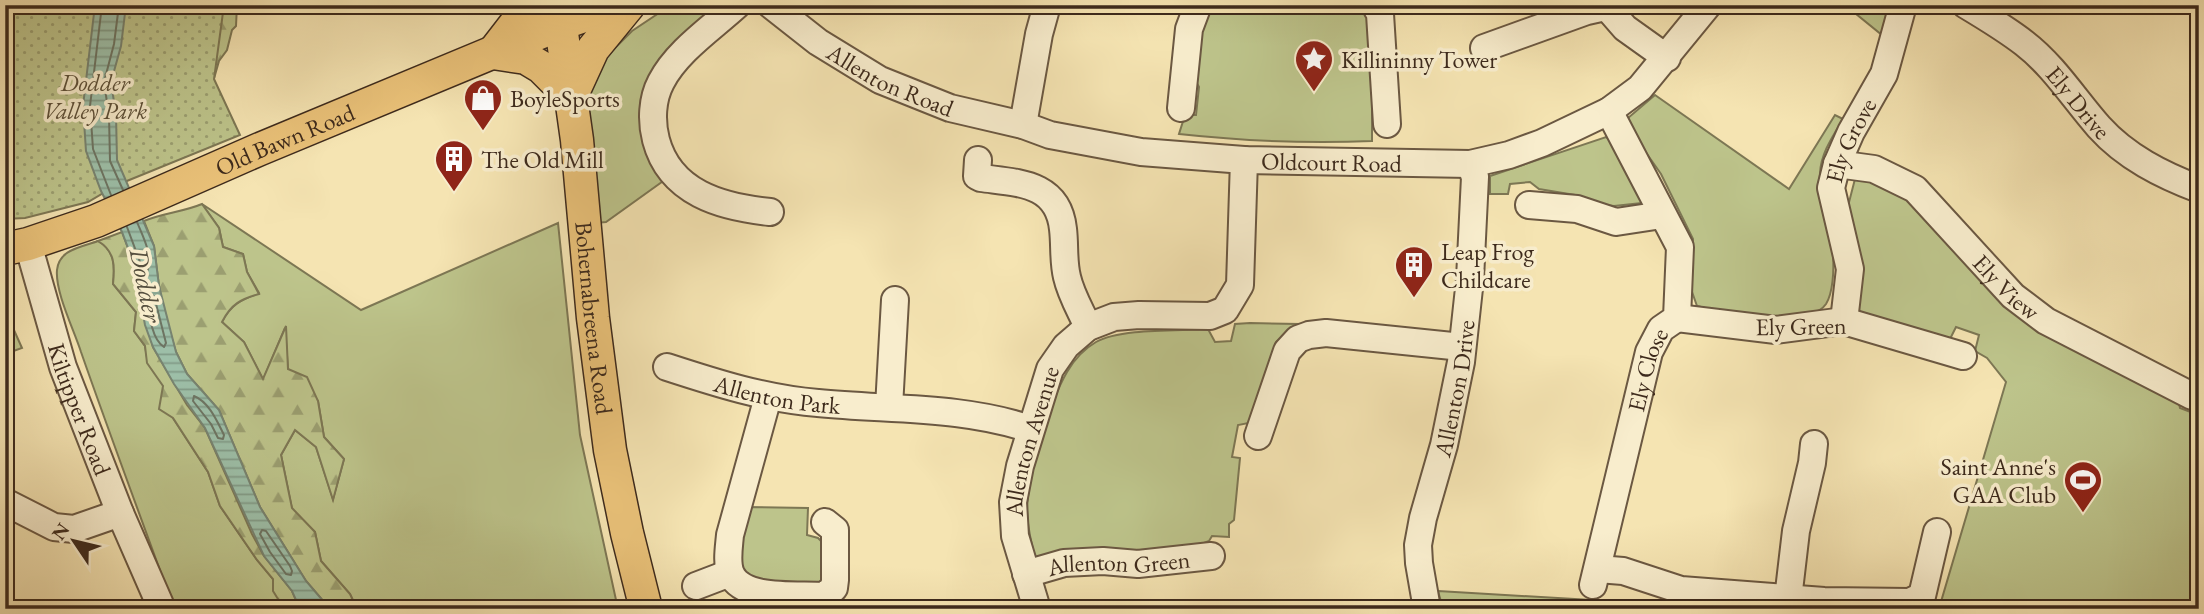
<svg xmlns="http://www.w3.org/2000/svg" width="2204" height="614" font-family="'EB Garamond',serif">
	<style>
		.grass { fill: #bdc48b; stroke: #7d7754; stroke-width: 2 }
		.forest { fill: url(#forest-firs); stroke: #7d7754; stroke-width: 2 }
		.park { fill: url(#park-dots); stroke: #7d7754; stroke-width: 2 }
		.water { fill: url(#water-rules); stroke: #778370; stroke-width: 2 }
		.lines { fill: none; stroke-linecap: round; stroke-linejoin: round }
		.shore { stroke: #6d7462; stroke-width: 2 }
		.minor-casing { stroke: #6b5842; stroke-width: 30 }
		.major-casing { stroke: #3d2a1c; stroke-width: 35 }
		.minor { stroke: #f8edcd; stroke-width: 26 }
		.major { stroke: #eac279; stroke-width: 32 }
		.labels { text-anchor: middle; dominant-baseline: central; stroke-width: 7; stroke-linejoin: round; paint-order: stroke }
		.poi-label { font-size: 24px; fill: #3d2a1c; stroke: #f8edcd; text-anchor: start }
		.street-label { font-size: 24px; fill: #3d2a1c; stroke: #f8edcd }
		.park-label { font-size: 24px; font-style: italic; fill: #5d5038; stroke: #f8edcd }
		.water-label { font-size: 26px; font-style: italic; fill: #554f3f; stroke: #f8edcd }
	</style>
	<defs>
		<pattern id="forest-firs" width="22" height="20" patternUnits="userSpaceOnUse" patternTransform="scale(1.75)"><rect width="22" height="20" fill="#bdc48b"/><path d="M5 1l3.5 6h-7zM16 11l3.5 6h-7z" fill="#9b9f71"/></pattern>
		<pattern id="park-dots" width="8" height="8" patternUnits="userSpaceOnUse" patternTransform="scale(1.75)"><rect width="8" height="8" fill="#bdc48b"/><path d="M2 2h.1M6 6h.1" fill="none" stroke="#9b9f71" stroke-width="1.8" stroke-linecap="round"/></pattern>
		<pattern id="water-rules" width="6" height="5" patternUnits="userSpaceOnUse" patternTransform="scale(1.75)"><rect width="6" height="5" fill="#9dbfa8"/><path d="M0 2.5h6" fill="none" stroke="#819b88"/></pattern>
	</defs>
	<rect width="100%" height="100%" fill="#f5e4b2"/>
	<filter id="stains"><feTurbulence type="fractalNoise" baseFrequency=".00286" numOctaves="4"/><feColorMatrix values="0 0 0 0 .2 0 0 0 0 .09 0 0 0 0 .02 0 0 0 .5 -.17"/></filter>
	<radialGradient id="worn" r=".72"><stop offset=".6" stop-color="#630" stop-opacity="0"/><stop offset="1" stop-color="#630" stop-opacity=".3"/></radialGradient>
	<g class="grass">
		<polygon points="671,5 720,5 664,62 666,179 606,222 596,223 587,96 590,75 615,48 632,31"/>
		<path d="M1211 5 1366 7 1372 15 1377 99 1372 104V141C1307 144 1244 141 1179 134L1185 115H1196L1199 87 1194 78 1197 31 1206 9Z"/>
		<polygon points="1845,5 1894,5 1882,35"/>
		<path d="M1655 95 1789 189 1835 115 1843 119C1833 136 1821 153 1820 173 1818 198 1832 231 1833 257 1834 270 1833 293 1826 304 1809 329 1723 313 1697 306L1691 289 1693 239 1661 174 1635 137 1628 118Z"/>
		<polygon points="1606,137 1611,141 1641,193 1642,203 1614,206 1596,204 1575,195 1539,189 1530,182 1510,184 1508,194 1490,194 1490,176"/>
		<polygon points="1856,175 1906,193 1974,263 2178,399 2180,408 2193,413 2199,410 2199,609 1934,609 1940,605 2006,382 1987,358 1975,351 1979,335 1956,327 1948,343 1861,314 1857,306 1847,210"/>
		<path d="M202 204 361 310 558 223 580 435 618 609H357L350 594 321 561 315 532 292 509 281 455 295 430 316 447 333 499 344 459 324 437 318 401 288 369 285 328 263 380 244 342 222 322C231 304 241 300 259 293L247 272 243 254 223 247 219 228Z"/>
		<path d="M98 241C115 251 115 266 113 284L136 312 134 331 145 346 148 363 163 385 173 418 208 472 220 506 257 560 273 579 283 607 288 609H174C143 523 111 438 81 352 74 330 55 292 57 270 59 249 82 247 98 241Z"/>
		<polygon points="5,310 22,348 5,354"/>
		<path d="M1250 323 1298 324 1276 342 1254 422 1238 425 1232 457 1240 458 1234 520 1229 524V537L1212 536 1209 541 1194 547 1035 559C1032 544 1027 527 1027 511 1027 478 1050 401 1067 372 1074 360 1084 349 1096 342 1120 328 1179 331 1208 329L1215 342 1231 341 1235 324Z"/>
		<polygon points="745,507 808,508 807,535 818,538 824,544 822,582 816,588 761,587 740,575 737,534"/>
		<polygon points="1438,591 1744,609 1443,609"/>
	</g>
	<g class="forest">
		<polygon points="208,5 237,5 236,26 232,30 227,50 219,61 211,89"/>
		<path d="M202 204 219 228 223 247 243 254 247 272 259 294C241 299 231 304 222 322L244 342 263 379 286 326 288 369 307 377 318 401 324 437 344 459 333 500 316 447 295 430 281 455 292 508 315 532 321 561 350 594 357 609H330L306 581 260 507 219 410 187 374 176 352 164 312 159 286 154 246 144 221C163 213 183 212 202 204Z"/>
		<path d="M122 232 134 264 139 294 153 347 187 405 205 428 252 534 264 556 292 591 300 609 283 607 273 591V579L257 560 220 506 208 472 173 418 159 409 163 386 147 363 145 346 134 331 136 312 113 284C115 266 115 251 98 241Z"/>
	</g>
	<polygon class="park" points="5,5 224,5 214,79 240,135 117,185 88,202 25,218 5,219"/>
	<polygon class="water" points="95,5 126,5 121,46 111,82 116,115 117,160 154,246 159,286 176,352 187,374 219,410 260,507 306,581 330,609 300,609 292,591 264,556 205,428 174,384 153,347 145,325 134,264 122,232 101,191 86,151 83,106"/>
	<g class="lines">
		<g class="shore">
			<polyline points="102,5 90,106 93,149 111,195"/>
			<polyline points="119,5 114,44 104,82 109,116 110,161 123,190"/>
			<path d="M127 227 143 270 147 272C154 257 143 237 137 222"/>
			<path d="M150 293 154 296 166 343 164 347C151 339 149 312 147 297Z"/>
			<path d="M194 396C209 402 217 421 224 435L223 439 218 438 211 424 193 401Z"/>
			<polygon points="262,530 266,531 290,566 292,571 291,575 286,574 270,552 260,534"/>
		</g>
		<defs>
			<g id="minor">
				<path d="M737 5C712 28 677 51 661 82 652 99 651 121 656 140 670 193 721 207 770 212"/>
				<path id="s1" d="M771 5 818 42 880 80 950 108 1023 125 1050 135 1141 152 1244 160 1470 164 1509 155 1542 143 1609 111 1640 88 1708 5"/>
				<polyline points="1375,5 1380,14 1387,124"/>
				<polyline points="1605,5 1625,28 1667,58"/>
				<path id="s2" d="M1966 5C1986 17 2006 29 2024 43 2054 66 2075 100 2099 127 2126 157 2162 175 2199 189"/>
				<polyline points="1484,48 1587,11 1605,7"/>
				<polyline points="1181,108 1189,29 1198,5"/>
				<polyline points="1023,125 1039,34 1047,5"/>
				<path d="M978 160 977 176 981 178C1017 183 1058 182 1063 229 1065 245 1063 261 1067 277 1071 295 1081 311 1088 327"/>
				<path id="s3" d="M1837 164 1874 169 1915 189 2013 296 2046 321 2192 396"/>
				<polyline points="1529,205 1577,209 1616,222 1662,215"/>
				<path id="s4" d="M28 244 63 367 120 513 162 609"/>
				<polyline points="1677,318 1776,330 1844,321 1963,356"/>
				<path id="s5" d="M1844 321 1850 269 1831 188 1837 164 1851 132 1884 74 1903 5"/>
				<path id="s6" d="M667 367C716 383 766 399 818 403 888 410 963 406 1030 429"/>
				<path d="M768 397 730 535C729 547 726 563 731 574 743 601 798 594 824 596L834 588 835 580V530L825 522"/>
				<polyline points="889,407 895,300"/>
				<polyline points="1258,436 1287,351 1298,339 1309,335 1326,333 1462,347"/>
				<polyline points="5,502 54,527 74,529 120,513"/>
				<polyline points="1598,569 1623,571 1681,590 1824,601 1910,602 1922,596 1937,532"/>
				<path id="s7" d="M1026 574 1064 563 1103 561 1138 564 1211 556"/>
				<path id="s8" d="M1593 585 1649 352 1661 329 1677 318 1680 247 1609 111"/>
				<polyline points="696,586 730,573"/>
				<polyline points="1788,599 1796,531 1812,463 1814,444"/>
				<path id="s9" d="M1037 609 1015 536 1013 502 1020 466 1050 369 1066 346 1088 327 1114 317 1139 315 1210 316 1225 310 1240 285 1244 160"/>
				<path id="s10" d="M1427 609 1419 563 1418 545 1423 518 1444 445 1461 362 1470 279 1475 177 1470 164"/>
			</g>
			<g id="major">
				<path id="s11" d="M558 5 577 140 593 318 610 450 627 533 646 609"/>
				<polyline points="496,49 530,5"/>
				<polyline points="493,53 526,58 541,67 571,97"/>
				<polyline points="571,97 593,49 629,5"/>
				<path id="s12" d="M5 249 28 244 96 221 260 149 561 24 616 5"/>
			</g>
		</defs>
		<use href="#minor" class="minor-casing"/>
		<use href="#major" class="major-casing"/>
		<use href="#minor" class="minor"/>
		<use href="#major" class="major"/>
	</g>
	<defs>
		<symbol id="sight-pin" viewBox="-11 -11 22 30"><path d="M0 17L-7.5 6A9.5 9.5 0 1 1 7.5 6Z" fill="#8f2418" stroke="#f8edcd"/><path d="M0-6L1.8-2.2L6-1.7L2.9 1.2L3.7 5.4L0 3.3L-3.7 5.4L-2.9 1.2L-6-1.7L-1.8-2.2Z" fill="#fff"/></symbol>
		<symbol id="shop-pin" viewBox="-11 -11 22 30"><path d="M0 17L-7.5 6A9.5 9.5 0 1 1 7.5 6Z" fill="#8f2418" stroke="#f8edcd"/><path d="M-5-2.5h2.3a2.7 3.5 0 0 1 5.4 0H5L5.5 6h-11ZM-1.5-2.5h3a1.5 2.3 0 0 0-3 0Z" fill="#fff"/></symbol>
		<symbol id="building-pin" viewBox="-11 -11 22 30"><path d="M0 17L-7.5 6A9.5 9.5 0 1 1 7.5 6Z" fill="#8f2418" stroke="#f8edcd"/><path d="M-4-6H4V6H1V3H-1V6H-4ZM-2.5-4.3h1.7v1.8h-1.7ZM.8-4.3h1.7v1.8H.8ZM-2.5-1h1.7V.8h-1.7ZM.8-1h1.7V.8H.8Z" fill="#fff"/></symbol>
		<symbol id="stadium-pin" viewBox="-11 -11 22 30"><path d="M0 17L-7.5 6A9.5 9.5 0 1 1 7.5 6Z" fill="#8f2418" stroke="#f8edcd"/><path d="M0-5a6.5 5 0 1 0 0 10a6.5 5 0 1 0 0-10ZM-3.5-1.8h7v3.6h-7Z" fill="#fff"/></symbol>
	</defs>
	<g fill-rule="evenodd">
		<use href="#sight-pin" x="1292" y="37" width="44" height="60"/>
		<use href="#shop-pin" x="461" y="76" width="44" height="60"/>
		<use href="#building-pin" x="432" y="137" width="44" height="60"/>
		<use href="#building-pin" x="1392" y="243" width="44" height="60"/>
		<use href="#stadium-pin" x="2061" y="458" width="44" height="60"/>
	</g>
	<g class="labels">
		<g class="poi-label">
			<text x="1341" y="59">Killininny Tower</text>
			<text x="510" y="98">BoyleSports</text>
			<text x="481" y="159">The Old Mill</text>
			<text x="1441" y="251">Leap Frog<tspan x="1441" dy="28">Childcare</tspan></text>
			<text x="2056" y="466" text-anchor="end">Saint Anne's<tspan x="2056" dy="28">GAA Club</tspan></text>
		</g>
		<g class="street-label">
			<text stroke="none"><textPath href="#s1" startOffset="142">Allenton Road</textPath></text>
			<text stroke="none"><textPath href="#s2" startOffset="150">Ely Drive</textPath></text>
			<text stroke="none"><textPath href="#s12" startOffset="301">Old Bawn Road</textPath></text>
			<text stroke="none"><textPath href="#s5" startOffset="187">Ely Grove</textPath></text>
			<text stroke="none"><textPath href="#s1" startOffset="595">Oldcourt Road</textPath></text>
			<text stroke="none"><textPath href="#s3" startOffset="217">Ely View</textPath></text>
			<text stroke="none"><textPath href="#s11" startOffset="315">Bohernabreena Road</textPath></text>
			<text transform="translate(1801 326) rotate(-1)">Ely Green</text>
			<text stroke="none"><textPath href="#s8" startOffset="222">Ely Close</textPath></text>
			<text stroke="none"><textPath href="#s10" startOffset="226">Allenton Drive</textPath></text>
			<text stroke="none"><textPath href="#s6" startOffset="114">Allenton Park</textPath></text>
			<text stroke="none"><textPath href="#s4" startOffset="173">Kiltipper Road</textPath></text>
			<text stroke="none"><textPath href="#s9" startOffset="173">Allenton Avenue</textPath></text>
			<text stroke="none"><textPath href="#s7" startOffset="94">Allenton Green</textPath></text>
		</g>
		<g class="park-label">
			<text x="95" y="82">Dodder<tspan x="95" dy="28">Valley Park</tspan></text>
		</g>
		<g class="water-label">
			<text transform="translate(146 285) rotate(78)">Dodder</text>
		</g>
	</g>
	<rect width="2204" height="614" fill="none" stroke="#f5e4b2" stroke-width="28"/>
	<rect x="7" y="7" width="2190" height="600" fill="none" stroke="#3d2a1c" stroke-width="3.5"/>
	<rect x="14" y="14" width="2176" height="586" fill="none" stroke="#3d2a1c" stroke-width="2"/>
	<g transform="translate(74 541) rotate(305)" stroke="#f8edcd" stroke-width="5" paint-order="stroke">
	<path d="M0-5L12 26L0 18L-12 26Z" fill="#3d2a1c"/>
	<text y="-10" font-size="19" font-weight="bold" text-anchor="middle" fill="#3d2a1c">N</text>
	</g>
	<rect width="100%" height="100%" filter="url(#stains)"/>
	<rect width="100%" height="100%" fill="url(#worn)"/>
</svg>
